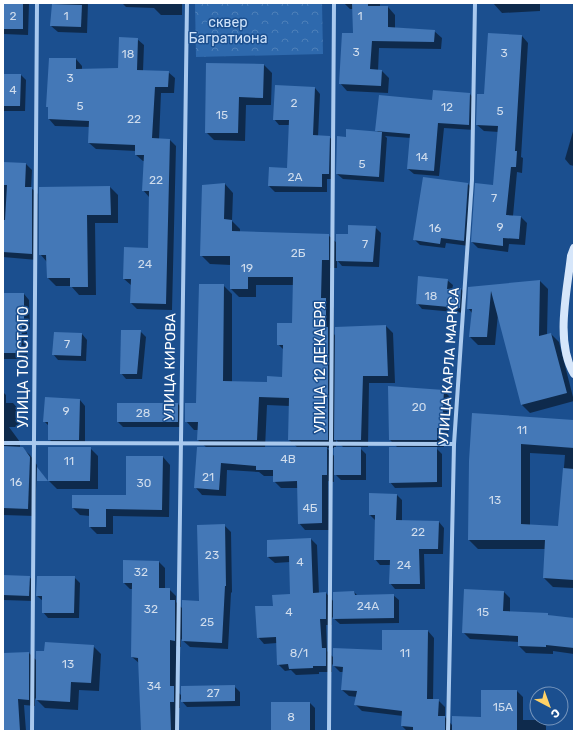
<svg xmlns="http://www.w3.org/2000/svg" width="577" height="734" font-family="Rubik,sans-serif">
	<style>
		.park { fill: url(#park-crowns) }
		.shadow { fill: #0007; fill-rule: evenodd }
		.building { fill: #4478b7 }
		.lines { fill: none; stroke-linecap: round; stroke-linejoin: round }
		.street { stroke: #a9c9ee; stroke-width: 4 }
		.secondary { stroke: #d6e6fa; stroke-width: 8 }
		.labels { text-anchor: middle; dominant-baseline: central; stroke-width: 3; stroke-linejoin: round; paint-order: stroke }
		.number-label { font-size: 12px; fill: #d0dded }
		.park-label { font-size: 14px; fill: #cfe3fa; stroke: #1b4f8f }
		.street-label { font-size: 14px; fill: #fff; stroke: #1b4f8f }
	</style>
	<defs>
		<pattern id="park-crowns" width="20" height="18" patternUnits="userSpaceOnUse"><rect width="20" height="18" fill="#2e69ad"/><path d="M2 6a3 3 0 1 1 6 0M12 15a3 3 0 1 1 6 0" fill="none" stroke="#4d80b9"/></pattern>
	</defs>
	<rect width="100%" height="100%" fill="#1b4f8f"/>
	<polygon class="park" points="195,3 322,3 323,54 196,57"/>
	<g class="shadow">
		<polygon points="3,3 29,3 28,35 3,34"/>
		<polygon points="53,3 88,3 87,33 58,32 51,26"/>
		<polygon points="122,3 182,3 182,15 161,15 154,8 126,7"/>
		<polygon points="344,3 380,3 380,7 388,7 395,15 395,28 434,31 442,38 441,49 379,48 378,71 382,71 389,78 388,93 347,91 340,83 354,34 353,9 350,9"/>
		<polygon points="493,3 540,3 540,11 502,13"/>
		<polygon points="522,36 528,43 521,157 523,158 522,173 517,172 513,216 521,217 527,223 525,245 509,244 508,252 478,248 472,242 494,186 499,132 484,131 477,125 485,96"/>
		<polygon points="137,39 144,45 143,71 168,72 175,78 174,93 161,93 159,140 170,140 176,146 172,310 137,309 131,303 131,285 124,279 149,249 149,197 143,190 145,161 143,161 136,155 136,151 96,149 89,143 90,127 55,126 49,119 76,59 82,66 82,70 119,69"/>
		<polygon points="264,65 272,73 271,105 246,105 245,141 214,140 206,132"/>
		<polygon points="3,75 21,75 26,80 25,111 3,111"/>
		<polygon points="315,88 320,94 318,137 329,137 335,142 334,179 327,179 327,192 275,192 269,186 270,168 288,169 290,125 279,125 274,119"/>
		<polygon points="470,94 475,100 474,130 444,128 439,176 414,174 408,169 411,138 385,136 387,138 384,182 343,179 337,174 347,138 378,132 376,130 433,101"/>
		<polygon points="574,128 574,166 570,165 565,159"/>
		<polygon points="3,163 26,164 32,170 31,188 38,194 37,260 3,257"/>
		<path d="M225 184 233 193 232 221 240 229V232L328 235 337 243 349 235 375 227 381 233 379 267 342 266 337 260V268H330V303L334 308V334L336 337 386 326 393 333 395 383H369L368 447H359L366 454V480H341L334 473V482L328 481 329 530H305L299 523 298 488H281L274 481V476H264L259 472 227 470 226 496 202 495 196 488 207 448 198 440 199 430H194L186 421 197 404 223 285 232 294V382L268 383 283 378 284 350 278 344 293 324 294 285H256V297H239L231 289V265L210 264 201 255ZM267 405 290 406 289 440 298 448H265ZM336 440 344 448H336ZM327 448H335V457Z"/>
		<polygon points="468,184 473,189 469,246 446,243 445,248 420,245 414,239"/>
		<polygon points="110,187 118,195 118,223 95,223 96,295 79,295 71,286 56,286 48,278 47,262 40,254"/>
		<polygon points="447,280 453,285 452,290 461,289 466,294 465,313 422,309 417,303"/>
		<polygon points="540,281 548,289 547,335 551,334 559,342 574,401 530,413 522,405 498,314 495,345 478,345 470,337 472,313 468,308 469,288"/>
		<polygon points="3,294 24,294 29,300 30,328 27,328 27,359 3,359"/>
		<polygon points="140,331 146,337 142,379 126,379 121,373"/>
		<polygon points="82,334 87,340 86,361 58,360 53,354"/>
		<polygon points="444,391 451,398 448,435 443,434 444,447 435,447 442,454 442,487 395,488 390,482 398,448 390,440"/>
		<polygon points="3,392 6,395 6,403 13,403 20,411 20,427 9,427 20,442 20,448 22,448 30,455 37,465 35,516 3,515"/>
		<polygon points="46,398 80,400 85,406 85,445 55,445 49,439 49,426 44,421"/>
		<polygon points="178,404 183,409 183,427 123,427 118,422"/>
		<path d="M574 421V588L553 587 544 578 545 549H478L469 540 470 462ZM530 453 565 455 559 527 530 525Z"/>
		<polygon points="90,448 98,456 98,489 57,489 49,481"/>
		<polygon points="163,457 170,465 169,517 113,516 113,534 97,534 90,527 90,516 80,515 73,508 127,496"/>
		<polygon points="397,495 402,500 402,521 439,522 444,528 443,554 424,554 425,589 395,589 390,583 390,565 380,565 375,559 375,520 370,515"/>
		<polygon points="224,525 231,532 232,592 231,593 228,649 190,647 181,639 181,647 176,646 176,690 182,696 234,686 240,692 240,706 187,707 180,699 180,708 176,708 177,731 142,731 139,663 132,657 133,589 130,589 124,583 159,562 165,568 165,589 169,589 176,596 176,602 183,609 200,602"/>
		<polygon points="311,539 317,545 319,594 326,593 334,602 354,592 358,596 393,595 399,600 399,623 340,624 332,617 332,625 326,625 327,651 334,658 383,651 428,631 434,638 433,700 438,700 445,707 445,717 452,725 482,718 517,691 523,697 523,720 540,720 546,726 546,731 407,731 402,726 403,716 362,711 355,704 357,697 349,696 342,690 344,672 340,672 332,664 332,672 319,672 319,674 296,675 291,670 285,671 278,664 277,643 264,644 258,637 274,606 291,595 290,562 275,563 268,557 268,541"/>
		<polygon points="3,576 29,577 35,582 34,601 3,600"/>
		<polygon points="74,577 80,583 79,618 48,618 43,612 43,601 37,596"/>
		<polygon points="504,592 510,598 510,612 547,614 550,616 574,619 574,654 553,651 553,654 526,653 519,646 519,642 470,639 463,632"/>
		<polygon points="93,646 101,654 99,691 79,690 78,710 45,708 35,698 35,706 24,705 26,731 3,731 3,654 29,653 37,661"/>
		<polygon points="310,703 315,708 315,731 272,731"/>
	</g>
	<g class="building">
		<rect x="3" y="3" width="20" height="26"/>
		<polygon points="352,3 368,3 368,6 388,6 388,27 435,30 434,42 372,41 370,69 382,70 381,86 339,84 342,33 353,33"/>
		<polygon points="52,4 82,5 81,27 50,26"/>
		<polygon points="488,33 522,35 515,151 517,151 516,167 511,167 506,215 521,216 519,239 503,238 503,246 471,242 475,183 493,185 498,126 476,125 477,94 484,94"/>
		<polygon points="119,37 138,38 137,70 169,71 168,87 155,87 152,138 170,139 166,304 130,303 131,279 123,279 124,247 148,248 149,191 142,191 144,155 135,155 135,145 88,143 89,121 48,119 48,107 46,107 49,58 76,58 76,69 118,68"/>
		<polygon points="206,63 264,64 263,98 239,97 238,133 205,133"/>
		<polygon points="3,74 21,74 20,106 3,106"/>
		<polygon points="275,85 315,87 313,135 330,136 329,174 322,174 322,187 268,186 269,167 287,168 289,120 273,120"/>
		<polygon points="433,90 470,93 469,125 438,123 434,171 407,169 410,134 375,131 379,95 432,100"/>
		<polygon points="346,129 382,132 379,177 336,174 337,136 346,137"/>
		<polygon points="3,162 26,163 25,187 32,187 32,254 3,252 3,220 5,220 7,185 3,185"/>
		<polygon points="423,177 468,183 464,241 441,238 440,244 413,240"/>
		<polygon points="225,183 224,219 232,220 232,231 329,234 329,260 322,260 321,298 326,298 326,327 328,327 328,440 288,440 289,398 259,397 257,440 197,440 198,422 185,422 185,403 196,403 199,284 224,284 223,381 267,382 267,376 282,377 283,345 277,345 277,323 292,323 293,277 248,277 248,289 230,289 230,256 200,256 202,185"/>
		<polygon points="110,186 111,215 87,215 88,287 70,287 70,278 47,278 46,255 39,255 39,187"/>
		<polygon points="348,225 376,226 373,262 336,261 336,234 348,234"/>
		<polygon points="418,276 448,279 447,289 461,288 460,308 416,304"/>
		<polygon points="540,280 539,336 551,333 567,393 521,405 491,291 487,337 469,337 472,309 467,309 468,287"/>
		<polygon points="3,293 24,293 24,323 22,323 21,353 3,353"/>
		<polygon points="386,325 388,376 363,376 361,440 334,440 335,327"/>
		<polygon points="121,330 141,330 137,374 120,374"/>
		<polygon points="54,332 82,333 81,356 52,355"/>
		<polygon points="388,386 444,390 442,428 437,428 437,440 389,440"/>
		<polygon points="45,397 80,399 79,440 48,440 48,422 43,422"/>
		<rect x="117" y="403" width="61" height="19"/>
		<polygon points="472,413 574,420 574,448 521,444 521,524 558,526 563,468 574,469 574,580 543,578 545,540 468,540 469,461"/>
		<polygon points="3,446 23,447 30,457 28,509 3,508"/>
		<polygon points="48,447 91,447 90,481 48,481"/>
		<polygon points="197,447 327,447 327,475 322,475 322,523 298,524 297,481 273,482 273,470 256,470 256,466 221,463 219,490 194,488"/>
		<rect x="334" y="447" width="27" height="28"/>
		<polygon points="389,447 437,447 437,482 389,483"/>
		<polygon points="126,456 163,456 162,510 106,509 106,527 89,527 89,509 72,508 72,495 126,495"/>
		<polygon points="37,467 48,481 37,481"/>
		<polygon points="369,493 397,494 396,520 439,521 438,549 419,549 420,584 389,584 390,560 374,560 375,515 369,515"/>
		<polygon points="225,524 226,586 225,586 222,643 182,641 182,600 199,601 197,525"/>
		<polygon points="311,538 313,593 326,592 326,619 320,619 322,648 326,648 326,666 313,666 313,668 289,669 288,664 277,665 276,637 257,638 255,606 273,606 272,595 290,594 289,556 267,557 267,540"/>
		<polygon points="123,560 159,561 159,588 170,588 170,600 175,600 175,641 170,640 170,686 174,686 174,702 170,702 171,731 141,731 138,658 131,657 132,583 123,583"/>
		<polygon points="3,575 30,576 29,596 3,595"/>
		<polygon points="37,576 75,576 74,613 42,613 42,596 36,596"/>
		<polygon points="464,589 504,591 503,611 548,613 548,615 574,618 574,648 546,645 546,647 518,646 518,636 462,633"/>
		<polygon points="354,591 355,595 394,594 394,618 333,619 333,592"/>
		<polygon points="382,630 428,630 427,699 439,699 438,716 445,716 445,731 413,731 413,727 401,726 402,711 354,705 357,691 341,690 343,667 333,666 333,648 382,650"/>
		<polygon points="45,642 94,645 91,683 71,682 70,702 36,700 36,651 44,651"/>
		<polygon points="29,652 29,700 18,699 20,731 3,731 3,653"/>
		<polygon points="235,685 235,701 181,702 181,686"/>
		<polygon points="481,690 517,690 517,731 452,731 452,716 481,717"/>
		<rect x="271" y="702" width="39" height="29"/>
	</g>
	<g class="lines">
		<g class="street">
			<polyline points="3,443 454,444"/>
			<polyline points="32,731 37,3"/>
			<polyline points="177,731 187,3"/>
			<polyline points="329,731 334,3"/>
			<polyline points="448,731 454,444 472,180 475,3"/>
		</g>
		<path class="secondary" d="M574 248 571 256C567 292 555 342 574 374"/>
	</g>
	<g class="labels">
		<g class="number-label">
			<text x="13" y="16">2</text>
			<text x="66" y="16">1</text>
			<text x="360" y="16">1</text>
			<text x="356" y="52">3</text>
			<text x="504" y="53">3</text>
			<text x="128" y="54">18</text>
			<text x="70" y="78">3</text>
			<text x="13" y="90">4</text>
			<text x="294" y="103">2</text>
			<text x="80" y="106">5</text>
			<text x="447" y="107">12</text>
			<text x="500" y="111">5</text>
			<text x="222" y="115">15</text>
			<text x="134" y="119">22</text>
			<text x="422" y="157">14</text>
			<text x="362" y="164">5</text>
			<text x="295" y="177">2А</text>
			<text x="156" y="180">22</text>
			<text x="494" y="198">7</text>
			<text x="500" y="227">9</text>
			<text x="435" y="228">16</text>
			<text x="365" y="244">7</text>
			<text x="298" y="253">2Б</text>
			<text x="145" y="264">24</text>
			<text x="247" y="268">19</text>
			<text x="431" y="296">18</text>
			<text x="67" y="344">7</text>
			<text x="419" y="407">20</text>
			<text x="66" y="411">9</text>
			<text x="143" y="413">28</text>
			<text x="522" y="430">11</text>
			<text x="288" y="459">4В</text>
			<text x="69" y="461">11</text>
			<text x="208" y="477">21</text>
			<text x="16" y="482">16</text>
			<text x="144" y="483">30</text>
			<text x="495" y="500">13</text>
			<text x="310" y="508">4Б</text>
			<text x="418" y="532">22</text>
			<text x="212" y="555">23</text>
			<text x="300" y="562">4</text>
			<text x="404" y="565">24</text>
			<text x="141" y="572">32</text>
			<text x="368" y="606">24А</text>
			<text x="151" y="609">32</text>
			<text x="289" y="612">4</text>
			<text x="483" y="612">15</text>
			<text x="207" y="622">25</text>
			<text x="299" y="653">8/1</text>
			<text x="405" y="653">11</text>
			<text x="68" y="664">13</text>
			<text x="154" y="686">34</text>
			<text x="213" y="693">27</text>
			<text x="503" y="707">15А</text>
			<text x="291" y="717">8</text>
		</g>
		<g class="park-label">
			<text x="228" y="22">сквер<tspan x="228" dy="16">Багратиона</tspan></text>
		</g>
		<g class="street-label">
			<text transform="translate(449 366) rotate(-86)">УЛИЦА КАРЛА МАРКСА</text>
			<text transform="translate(23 367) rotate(-90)">УЛИЦА ТОЛСТОГО</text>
			<text transform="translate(170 367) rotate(-89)">УЛИЦА КИРОВА</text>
			<text transform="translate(320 367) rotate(-90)">УЛИЦА 12 ДЕКАБРЯ</text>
		</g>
	</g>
	<rect width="577" height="734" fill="none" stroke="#ffffff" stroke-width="8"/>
	<g transform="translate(549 706) rotate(139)"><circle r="19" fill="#1b4f8f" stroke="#7695bc"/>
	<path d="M0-3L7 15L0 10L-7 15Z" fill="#ffd166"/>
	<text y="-6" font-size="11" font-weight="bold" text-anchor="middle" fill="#ffffff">С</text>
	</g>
</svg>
